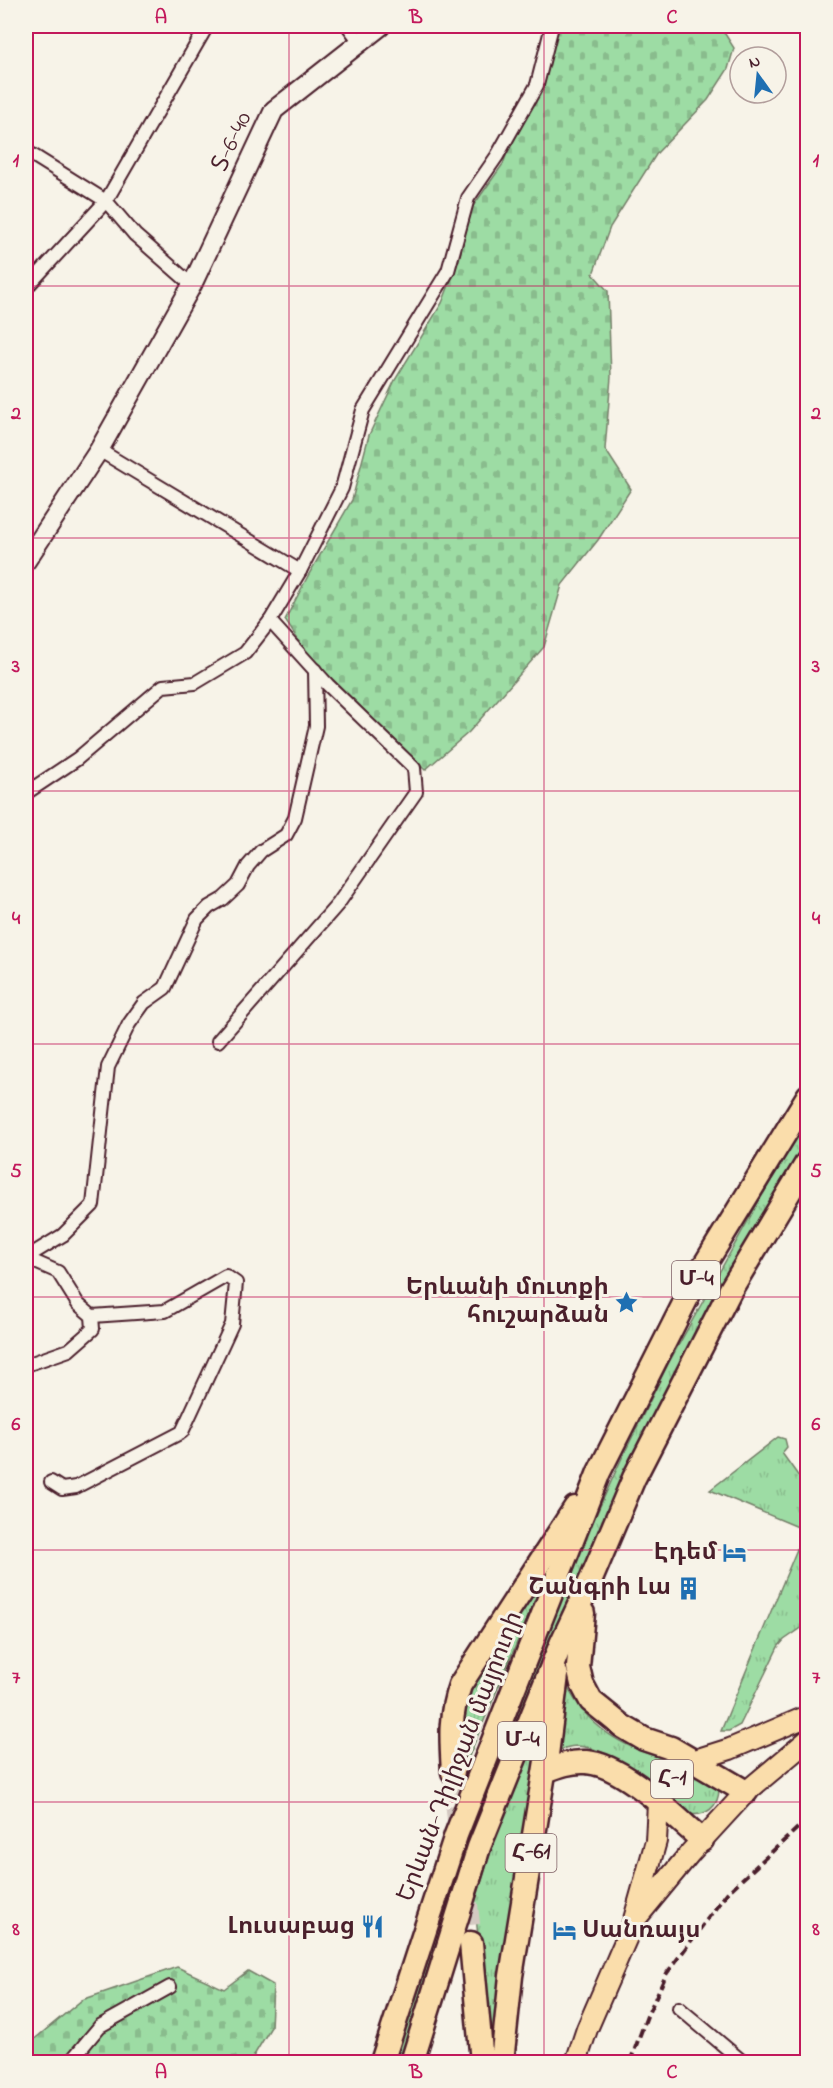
<svg xmlns="http://www.w3.org/2000/svg" width="833" height="2088" font-family="'Indie Flower','Noto Sans Armenian',sans-serif">
	<style>
		.grass { fill: url(#grass-tufts); stroke: #747e68; stroke-width: 1.5 }
		.cemetery { fill: url(#cemetery-stones); stroke: #747e68; stroke-width: 1.5 }
		.lines { fill: none; stroke-linecap: round; stroke-linejoin: round }
		.highway-tunnel { stroke: #d4c9c2; stroke-width: 22; stroke-dasharray: 22 11; stroke-linecap: butt }
		.street-casing { stroke: #4a1f2b; stroke-width: 16 }
		.secondary-casing { stroke: #4a1f2b; stroke-width: 22 }
		.primary-casing { stroke: #4a1f2b; stroke-width: 24 }
		.highway-casing { stroke: #4a1f2b; stroke-width: 27 }
		.street { stroke: #f7f3e8; stroke-width: 12 }
		.secondary { stroke: #f7f3e8; stroke-width: 18 }
		.primary { stroke: #faddab; stroke-width: 20 }
		.highway { stroke: #faddab; stroke-width: 22 }
		.rail { stroke: #4a1f2b; stroke-width: 4; stroke-dasharray: 9 4.5; stroke-linecap: butt }
		.grid { fill: none; stroke: #c2185b; stroke-width: 1.5; stroke-opacity: 0.55 }
		.labels { text-anchor: middle; dominant-baseline: central; stroke-width: 6; stroke-linejoin: round; paint-order: stroke }
		.shield { fill: #f7f3e8; stroke: #7e5f64; stroke-width: 1.5 }
		.shield-label { font-size: 22px; font-weight: bold; fill: #4a1f2b }
		.street-label { font-size: 24px; fill: #4a1f2b; stroke: #f7f3e8 }
		.poi-label { font-size: 24px; font-weight: bold; fill: #4a1f2b; stroke: #f7f3e8; text-anchor: end }
		.neatline { fill: none; stroke: #c2185b; stroke-width: 2 }
		.grid-label { font-size: 20px; text-anchor: middle; font-weight: bold; fill: #c2185b }
	</style>
	<defs>
		<pattern id="grass-tufts" width="24" height="20" patternUnits="userSpaceOnUse" patternTransform="scale(1.5)"><rect width="24" height="20" fill="#9ddca4"/><path d="M3 7l-1-3M5 7V3M7 7l1-3M15 17l-1-3M17 17v-4M19 17l1-3" fill="none" stroke="#89bc8d"/></pattern>
		<pattern id="cemetery-stones" width="16" height="16" patternUnits="userSpaceOnUse" patternTransform="scale(1.5)"><rect width="16" height="16" fill="#9ddca4"/><path d="M2 7V4a2 2 0 0 1 4 0v3zM10 15v-3a2 2 0 0 1 4 0v3z" fill="#89bc8d"/></pattern>
	</defs>
	<rect width="100%" height="100%" fill="#f7f3e8"/>
	<filter id="ink" filterUnits="userSpaceOnUse"><feTurbulence type="fractalNoise" baseFrequency=".0167" numOctaves="2"/><feDisplacementMap in="SourceGraphic" scale="12" xChannelSelector="R" yChannelSelector="G"/><feConvolveMatrix kernelMatrix="1 2 1 2 8 2 1 2 1" color-interpolation-filters="sRGB"/></filter>
	<g filter="url(#ink)">
		<g class="grass">
			<polygon points="807,1115 807,1138 745,1242 675,1373 611,1506 558,1626 404,2062 393,2062 464,1837 562,1590 620,1462 668,1364"/>
			<polygon points="778,1437 785,1439 787,1447 782,1453 807,1488 807,1624 784,1640 778,1647 740,1725 729,1731 721,1731 805,1530 710,1490"/>
			<polygon points="556,1550 467,1761 459,1753 467,1706 475,1679"/>
			<path d="M567 1686C588 1728 626 1750 671 1760 658 1764 653 1774 653 1787 639 1769 601 1747 577 1746 569 1746 561 1749 554 1753Z"/>
			<polygon points="547,1712 495,2062 486,2030 475,1903 492,1847"/>
			<path d="M691 1769 719 1789C719 1807 706 1817 688 1814L673 1800 672 1792Z"/>
		</g>
		<g class="cemetery">
			<polygon points="558,26 720,26 734,48 728,69 708,100 657,153 610,227 593,274 608,291 611,377 605,449 631,489 598,540 562,585 544,647 469,732 425,770 308,655 285,620 309,574 352,500 369,435 395,380 442,303 459,260 471,209 503,164 516,129 545,82"/>
			<polygon points="177,1967 224,1989 248,1971 273,1985 271,2027 253,2057 254,2062 26,2062 26,2046 82,2000"/>
		</g>
		<g class="lines">
			<polyline class="highway-tunnel" points="453,1772 471,1943"/>
			<defs>
				<g id="street">
					<polyline points="348,26 360,42"/>
					<polyline points="26,151 106,201 135,235 192,285"/>
					<polyline points="26,288 106,201 207,26"/>
					<polyline points="99,450 300,571"/>
					<polyline points="26,793 77,759 163,686 195,683 245,653 270,621 300,571 342,488 363,410 448,271 468,198 497,156 537,85 552,26"/>
					<polyline points="218,1041 338,904 416,792 414,768 328,685 270,621"/>
					<polyline points="27,1257 63,1235 93,1205 108,1067 129,1024 144,1003 165,988 197,919 209,907 223,899 238,885 248,866 261,851 286,835 295,818 316,726 315,670"/>
					<polyline points="26,1258 58,1272 78,1304 92,1316 93,1329 69,1350 26,1365"/>
					<polyline points="51,1482 62,1489 76,1487 182,1432 232,1324 236,1283 226,1276 165,1311 92,1316"/>
					<polyline points="679,2008 743,2062"/>
					<polyline points="70,2062 100,2026 170,1987"/>
				</g>
				<polyline id="secondary" points="26,561 99,450 192,285 274,110 381,26"/>
				<g id="primary">
					<polyline points="638,1916 690,1853 746,1792 808,1740"/>
					<polyline points="576,2062 587,2029 633,1923 656,1841 658,1803 667,1784 677,1772 692,1761 730,1749 808,1716"/>
				</g>
				<g id="highway">
					<polyline points="583,1613 578,1667 582,1684 591,1701 622,1726 644,1739 671,1748 746,1792"/>
					<path d="M545 1771C558 1766 571 1761 586 1762 623 1764 674 1816 702 1840"/>
					<path d="M453 1772C451 1739 449 1716 460 1685L575 1508"/>
					<polyline points="471,1943 482,2062"/>
					<polyline points="382,2062 456,1835 599,1472 699,1274 808,1096"/>
					<polyline points="412,2062 479,1847 561,1644 590,1582 634,1478 731,1289 808,1161"/>
					<polyline points="502,2062 511,1976 547,1755 557,1675"/>
				</g>
			</defs>
			<use href="#street" class="street-casing"/>
			<use href="#secondary" class="secondary-casing"/>
			<use href="#primary" class="primary-casing"/>
			<use href="#highway" class="highway-casing"/>
			<use href="#street" class="street"/>
			<use href="#secondary" class="secondary"/>
			<use href="#primary" class="primary"/>
			<use href="#highway" class="highway"/>
			<polyline class="rail" points="630,2062 647,2016 667,1973 727,1893 800,1826 808,1821"/>
		</g>
	</g>
	<path class="grid" d="M289 26V2062M544 26V2062M26 286H808M26 538H808M26 791H808M26 1044H808M26 1297H808M26 1550H808M26 1802H808"/>
	<defs>
		<symbol id="sight-bare" viewBox="-9 -9 18 18"><path d="M0-6L1.8-2.2L6-1.7L2.9 1.2L3.7 5.4L0 3.3L-3.7 5.4L-2.9 1.2L-6-1.7L-1.8-2.2Z" fill="#1f6fb2" stroke="#f7f3e8" stroke-width="2.5" paint-order="stroke"/></symbol>
		<symbol id="hotel-bare" viewBox="-9 -9 18 18"><path d="M-6-4.5h1.5V1H6V5H4.5V3h-9V5H-6ZM-4 0a1.8 1.8 0 1 1 3.6 0ZM.5 0V-2.5h3Q6-2.5 6 0Z" fill="#1f6fb2" stroke="#f7f3e8" stroke-width="2.5" paint-order="stroke"/></symbol>
		<symbol id="building-bare" viewBox="-9 -9 18 18"><path d="M-4-6H4V6H1V3H-1V6H-4ZM-2.5-4.3h1.7v1.8h-1.7ZM.8-4.3h1.7v1.8H.8ZM-2.5-1h1.7V.8h-1.7ZM.8-1h1.7V.8H.8Z" fill="#1f6fb2" stroke="#f7f3e8" stroke-width="2.5" paint-order="stroke"/></symbol>
		<symbol id="restaurant-bare" viewBox="-9 -9 18 18"><path d="M-5-6h1v4h1v-4h1v4h1v-4h1v5L-1.5 .5V6h-2V.5L-5-1ZM5-6V6H3V1.5H1.5Q1.5-4 5-6Z" fill="#1f6fb2" stroke="#f7f3e8" stroke-width="2.5" paint-order="stroke"/></symbol>
	</defs>
	<g fill-rule="evenodd">
		<use href="#sight-bare" x="610" y="1286" width="33" height="33"/>
		<use href="#hotel-bare" x="718" y="1536" width="33" height="33"/>
		<use href="#building-bare" x="672" y="1572" width="33" height="33"/>
		<use href="#restaurant-bare" x="356" y="1910" width="33" height="33"/>
		<use href="#hotel-bare" x="548" y="1914" width="33" height="33"/>
	</g>
	<g class="labels">
		<g class="shield">
			<rect x="672" y="1261" width="48" height="38" rx="4.5"/>
			<rect x="498" y="1722" width="48" height="38" rx="4.5"/>
			<rect x="651" y="1760" width="42" height="38" rx="4.5"/>
			<rect x="505.5" y="1834" width="51" height="38" rx="4.5"/>
		</g>
		<g class="shield-label">
			<text x="696" y="1280">Մ-4</text>
			<text x="522" y="1741">Մ-4</text>
			<text x="672" y="1779">Հ-1</text>
			<text x="531" y="1853">Հ-61</text>
		</g>
		<g class="street-label">
			<text transform="translate(233 142) rotate(-65)">Տ-6-40</text>
			<text transform="translate(461 1757) rotate(-69)">Երևան-Դիլիջան մայրուղի</text>
		</g>
		<g class="poi-label">
			<text x="609" y="1288">Երևանի մուտքի<tspan x="609" dy="28">հուշարձան</tspan></text>
			<text x="717" y="1553">Էդեմ</text>
			<text x="671" y="1588">Շանգրի Լա</text>
			<text x="355" y="1927">Լուսաբաց</text>
			<text x="582" y="1931" text-anchor="start">Սանռայս</text>
		</g>
	</g>
	<rect width="833" height="2088" fill="none" stroke="#f7f3e8" stroke-width="66"/>
	<g transform="translate(758 75) rotate(345)"><circle r="28" fill="#f7f3e8" stroke="#b29e9c" stroke-width="1.5"/>
	<path d="M0-4.5L10 22L0 15L-10 22Z" fill="#1f6fb2"/>
	<text y="-9" font-size="16" font-weight="bold" text-anchor="middle" fill="#4a1f2b">N</text>
	</g>
	<rect x="33" y="33" width="767" height="2022" class="neatline"/>
	<g class="grid-label">
		<text x="161" y="23">A</text>
		<text x="416" y="23">B</text>
		<text x="672" y="23">C</text>
		<text x="16" y="166">1</text>
		<text x="816" y="166">1</text>
		<text x="16" y="419">2</text>
		<text x="816" y="419">2</text>
		<text x="16" y="672">3</text>
		<text x="816" y="672">3</text>
		<text x="16" y="924">4</text>
		<text x="816" y="924">4</text>
		<text x="16" y="1177">5</text>
		<text x="816" y="1177">5</text>
		<text x="16" y="1430">6</text>
		<text x="816" y="1430">6</text>
		<text x="16" y="1683">7</text>
		<text x="816" y="1683">7</text>
		<text x="16" y="1935">8</text>
		<text x="816" y="1935">8</text>
		<text x="161" y="2078">A</text>
		<text x="416" y="2078">B</text>
		<text x="672" y="2078">C</text>
	</g>
</svg>
